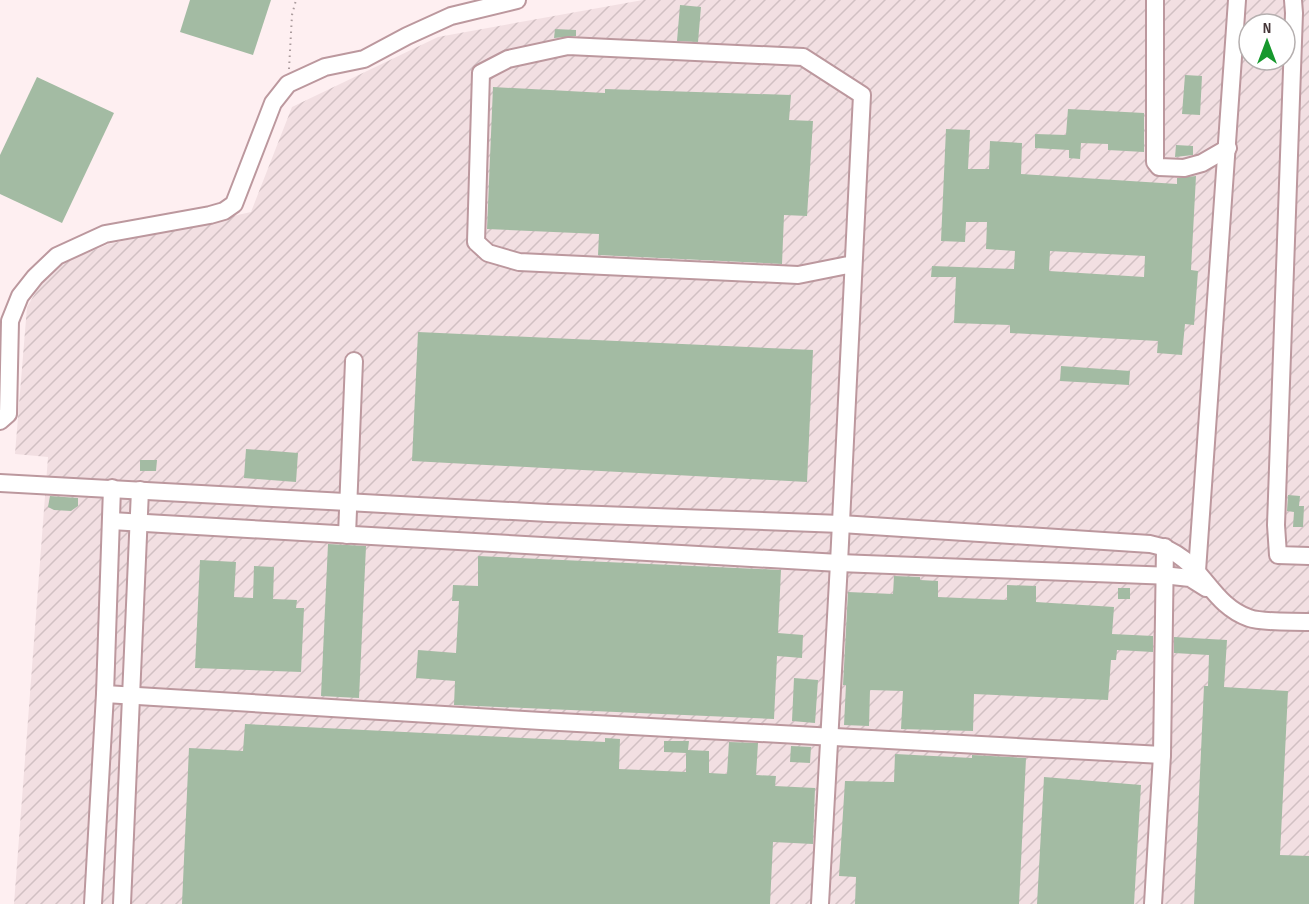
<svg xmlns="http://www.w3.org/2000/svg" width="1309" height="904" font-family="'Sofia Sans Condensed',sans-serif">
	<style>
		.industrial { fill: url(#industrial-furrows); fill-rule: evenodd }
		.building { fill: #a3bba3; fill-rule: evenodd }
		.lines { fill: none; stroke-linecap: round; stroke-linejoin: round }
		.minor-casing { stroke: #bc989e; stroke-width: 20 }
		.path { stroke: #aa9b9d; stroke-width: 2; stroke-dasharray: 1.5 4.5; stroke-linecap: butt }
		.minor { stroke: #fff; stroke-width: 16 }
	</style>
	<defs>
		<pattern id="industrial-furrows" width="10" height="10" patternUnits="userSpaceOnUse" patternTransform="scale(1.5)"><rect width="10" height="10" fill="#f2dfe2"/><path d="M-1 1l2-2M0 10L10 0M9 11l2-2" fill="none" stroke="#d1c0c3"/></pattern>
	</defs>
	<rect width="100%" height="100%" fill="#feeff1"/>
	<path class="industrial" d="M643 0H1309V904H14L48 457 15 454 27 307 50 268 109 244 251 212 292 107 438 37ZM1249 24H1285V60H1249Z"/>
	<g class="building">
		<polygon points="190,0 271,0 253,55 180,32"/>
		<polygon points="680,5 701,7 698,42 677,41"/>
		<polygon points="555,29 576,30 576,36 554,38"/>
		<polygon points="1185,75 1202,76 1200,115 1182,114"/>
		<polygon points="37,77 114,113 62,223 0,194 0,155"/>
		<polygon points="493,87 605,93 605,89 791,95 789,120 813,121 807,216 784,215 782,264 598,255 599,234 487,229"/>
		<polygon points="1068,109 1144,113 1144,152 1108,150 1108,144 1081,143 1080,159 1069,158 1069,150 1035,148 1035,134 1066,135"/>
		<path d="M946 129 970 130 968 169H989L990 141 1022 143 1021 174 1177 184V178L1196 176 1191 270 1198 271 1194 325 1185 324 1182 355 1157 353 1158 341 1010 333V325L954 323 956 277H931L932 266 1014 269 1015 251 986 249 987 222H966L965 242 941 241ZM1050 251 1145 256 1144 277 1049 271Z"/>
		<polygon points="1176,145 1193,146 1193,155 1175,157"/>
		<polygon points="418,332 813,350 807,482 412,461"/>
		<polygon points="1061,366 1130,371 1129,385 1060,381"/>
		<polygon points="246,449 298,453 296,482 244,478"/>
		<polygon points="140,460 157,460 156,471 140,471"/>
		<polygon points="1288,495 1300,496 1299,506 1304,506 1303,527 1293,527 1294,512 1287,511"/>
		<polygon points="50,496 78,498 78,506 71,511 54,510 48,507"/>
		<polygon points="328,544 366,546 359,698 321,696"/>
		<polygon points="478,556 781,570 778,633 803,635 802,658 777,656 774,719 454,705 455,681 416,678 418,650 456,653 459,601 452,601 453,585 478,586"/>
		<polygon points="200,560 236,562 234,597 253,598 254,566 274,567 273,599 297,600 296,608 304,608 301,672 195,668"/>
		<polygon points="894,576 920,577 920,580 938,581 938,597 1007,600 1007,585 1036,586 1036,602 1114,607 1112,634 1153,636 1153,652 1117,650 1116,660 1111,660 1108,700 974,694 973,731 901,729 903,691 870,690 869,726 844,725 846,685 843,685 848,592 893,594"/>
		<rect x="1118" y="588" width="12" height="11"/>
		<polygon points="1174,637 1227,640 1224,687 1288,691 1280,855 1309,856 1309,904 1194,904 1204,686 1208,686 1209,655 1174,653"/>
		<polygon points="794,678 818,680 815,723 792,721"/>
		<polygon points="245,724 605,742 605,738 620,739 619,769 686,772 686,753 664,752 664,741 689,741 688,750 709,751 709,773 727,774 729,742 758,743 756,775 776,776 775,786 815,788 813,844 773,842 770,904 182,904 189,748 243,751"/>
		<polygon points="791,746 811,747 810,763 790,762"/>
		<polygon points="895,754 972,758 972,755 1026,758 1019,904 855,904 856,877 839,876 845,781 894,782"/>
		<polygon points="1044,777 1141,785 1134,904 1037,904"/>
	</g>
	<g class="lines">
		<defs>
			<g id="minor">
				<polyline points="1155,0 1155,162 1159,167 1184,168 1202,163 1228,148"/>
				<polyline points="1293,0 1294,13 1276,525 1278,555 1309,556"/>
				<polyline points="0,421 8,414 10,321 20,296 35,277 57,256 105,234 210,215 224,211 234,204 273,103 288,84 325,67 364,59 407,36 451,16 517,0"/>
				<path d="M0 483 548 513 841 524 1150 544C1203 554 1206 603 1249 618 1262 623 1294 621 1309 622"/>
				<polyline points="111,521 839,563 1172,576 1190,578 1206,588"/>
				<polyline points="347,535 354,361"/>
				<polyline points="1197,571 1237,0"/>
				<polyline points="105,694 541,721 1162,755"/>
				<polyline points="93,904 105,694 112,488"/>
				<polyline points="122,904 140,490"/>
				<polyline points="820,904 839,563 862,95 803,57 568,46 508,59 481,73 476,242 488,253 519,262 798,275 853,264"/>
				<polyline points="1153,904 1162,755 1165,547"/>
			</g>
		</defs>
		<use href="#minor" class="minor-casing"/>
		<polyline class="path" points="289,69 292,15 296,0"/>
		<use href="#minor" class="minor"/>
	</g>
	<g transform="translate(1267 42)"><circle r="28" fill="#ffffff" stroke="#b5afaf" stroke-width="1.5"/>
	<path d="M0-4.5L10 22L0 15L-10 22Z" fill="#16982d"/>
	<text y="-9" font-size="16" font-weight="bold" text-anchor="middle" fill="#453638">N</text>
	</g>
</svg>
